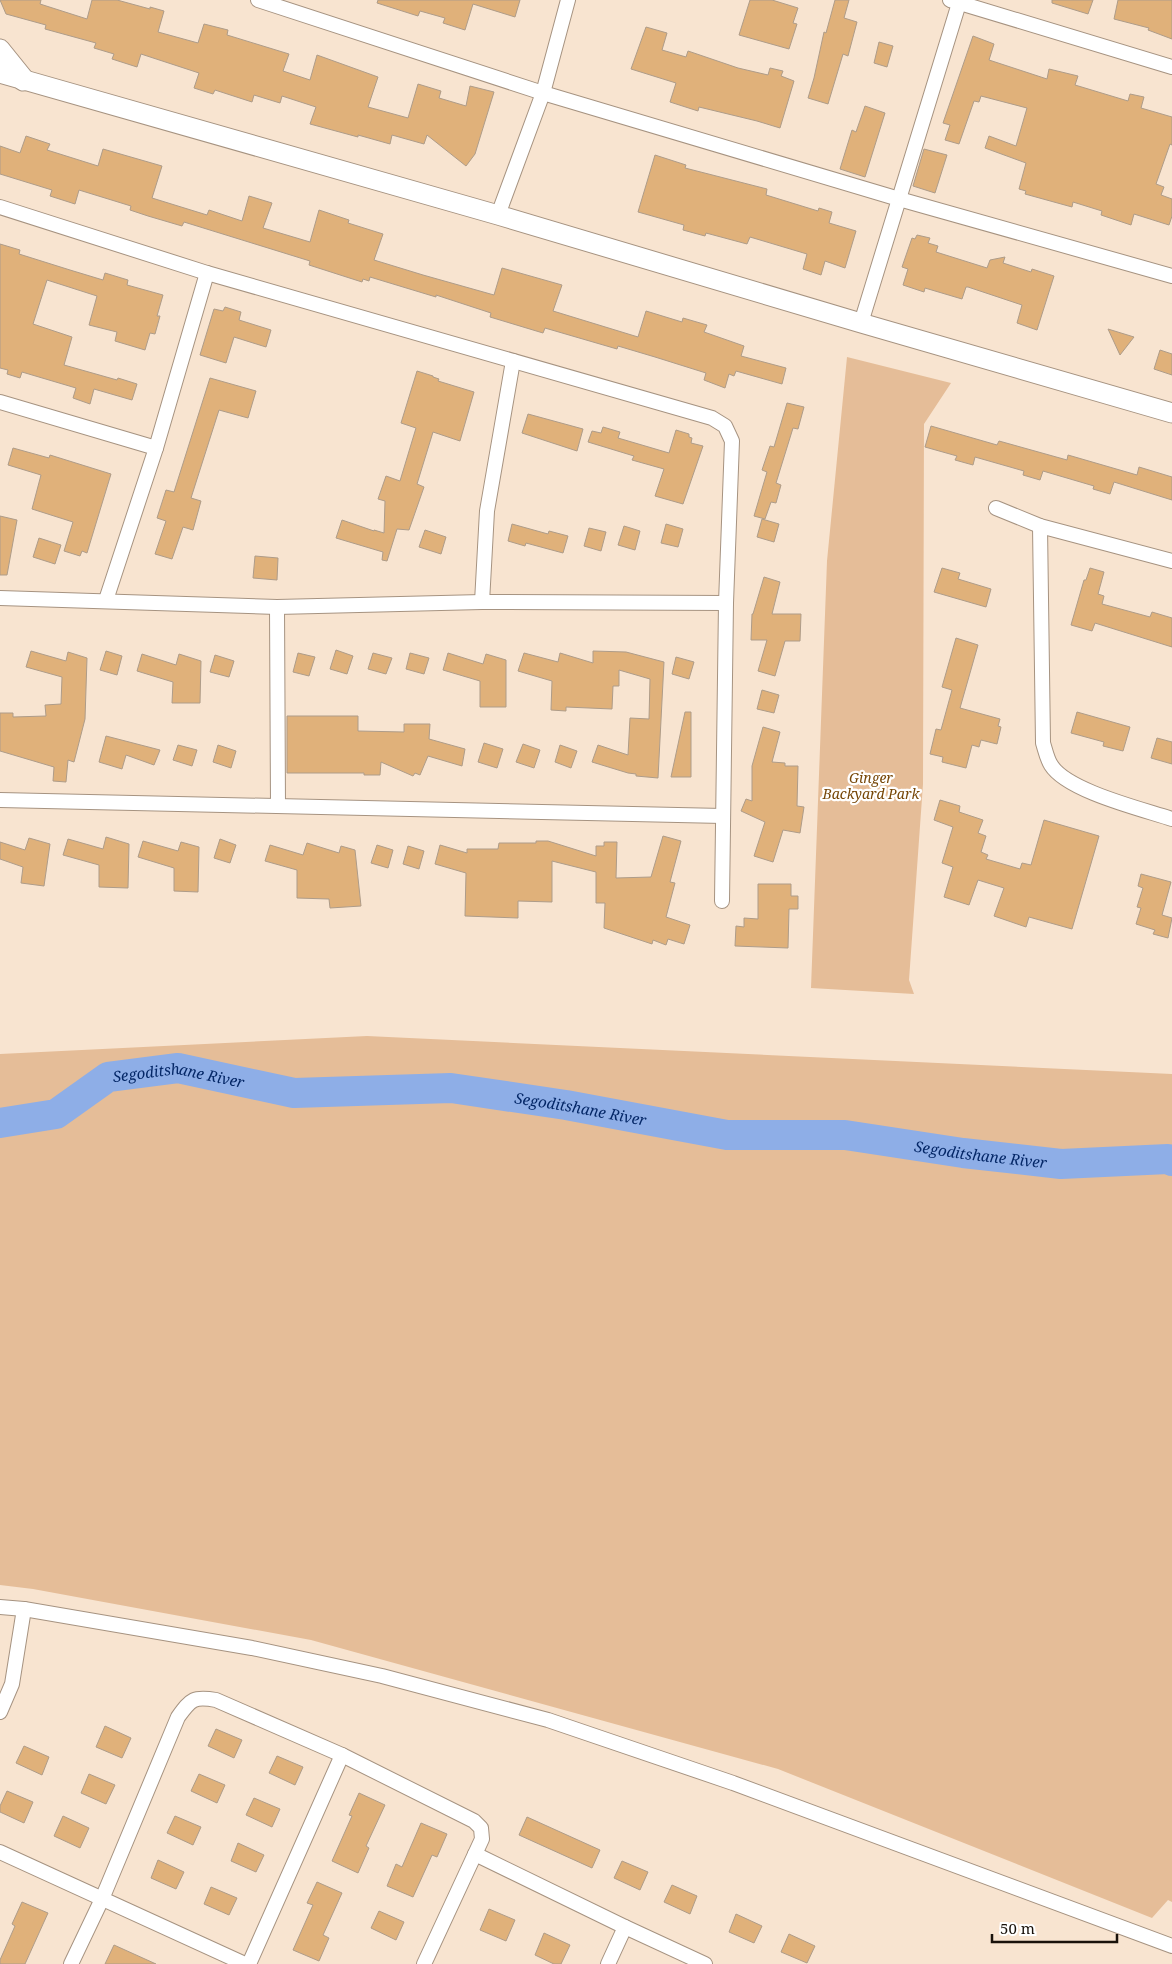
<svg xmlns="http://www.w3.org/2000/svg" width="1172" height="1964" font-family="'Noto Serif',serif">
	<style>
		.green { fill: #e5bd98 }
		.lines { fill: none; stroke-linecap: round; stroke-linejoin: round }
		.river { stroke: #8eaee7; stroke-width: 30 }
		.building { fill: #e0b17a; stroke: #ae9c89 }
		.street-casing { stroke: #a69381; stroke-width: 16 }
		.secondary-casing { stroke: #a69381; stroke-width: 21 }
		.street { stroke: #fff; stroke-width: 14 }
		.secondary { stroke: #fff; stroke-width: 19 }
		.labels { text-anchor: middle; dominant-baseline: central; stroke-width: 4.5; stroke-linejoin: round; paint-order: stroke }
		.park-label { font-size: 14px; font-style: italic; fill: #764606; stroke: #fff }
		.water-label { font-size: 15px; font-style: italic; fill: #042767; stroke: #fff }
	</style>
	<rect width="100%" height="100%" fill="#f8e4d0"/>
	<g class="green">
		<polygon points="847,357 951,383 924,424 923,784 909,980 914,994 811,988 827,561"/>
		<polygon points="367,1036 1172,1074 1172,1902 1168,1900 1152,1918 778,1769 311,1640 33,1589 0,1585 0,1054"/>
	</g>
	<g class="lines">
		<path class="river" id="s1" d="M0 1123 56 1114 108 1077 178 1068 294 1093 451 1088 566 1105 727 1135H845L963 1153 1061 1164 1168 1159 1172 1161"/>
	</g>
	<g class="building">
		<polygon points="0,0 41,0 40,4 87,19 92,0 117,0 150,9 150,7 164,11 158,32 198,43 204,24 228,30 227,35 289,54 283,71 310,80 317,55 378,77 368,107 408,118 418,84 441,91 439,98 466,106 470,86 494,92 475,154 466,166 427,135 424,144 392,135 390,144 358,135 358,137 310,124 316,107 282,96 280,103 254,95 252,102 215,90 213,94 194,88 199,73 141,54 137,67 112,59 114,54 94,48 96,43 45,29 46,25 6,14"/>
		<polygon points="378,0 520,0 515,17 473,4 465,30 443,23 445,18 420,11 418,16 377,3"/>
		<polygon points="750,0 772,0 798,8 793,23 797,24 789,49 739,35"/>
		<polygon points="835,0 849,0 844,18 857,22 848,56 843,54 828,104 808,98 814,78 824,32 826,33"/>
		<polygon points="1052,0 1093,0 1088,14 1052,3"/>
		<polygon points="1118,0 1172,0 1172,39 1148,30 1149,28 1114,19"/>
		<polygon points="646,27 667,33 662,50 686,57 688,51 738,68 768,75 770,68 783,71 781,76 794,81 780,128 757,121 699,107 698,111 670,102 676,83 631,69"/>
		<polygon points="973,36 994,44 989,60 1047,79 1049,69 1078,76 1075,85 1128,101 1130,94 1144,97 1141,108 1172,117 1172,145 1170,144 1156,184 1164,187 1161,195 1172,199 1172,216 1169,225 1134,214 1131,225 1101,215 1102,211 1073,202 1072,207 1025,194 1026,191 1019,189 1026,163 985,148 989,136 1016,146 1027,108 981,96 979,102 974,101 959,144 945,140 950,125 943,123"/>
		<polygon points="879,42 893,46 887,67 874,63"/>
		<polygon points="865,106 885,113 865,177 840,169 852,130 856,132"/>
		<polygon points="26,136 50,144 47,150 98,166 103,149 162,166 152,198 207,215 209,210 242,221 249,196 272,203 263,228 310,242 319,210 349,220 348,223 383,234 374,260 423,275 494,295 502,268 562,285 553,311 638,337 646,311 682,322 683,318 707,325 704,332 744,346 741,356 786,368 782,384 736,371 734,376 729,374 725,388 704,380 706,373 655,357 618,346 617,349 545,328 543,333 490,317 491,313 436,295 436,297 370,277 369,281 363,279 362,282 309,265 310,261 184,222 182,226 148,216 130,210 131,206 79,190 75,204 50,196 52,190 0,174 0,146 20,153"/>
		<polygon points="924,149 947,155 935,193 913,186"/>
		<polygon points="655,155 686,165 685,168 767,189 766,195 818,211 819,208 832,212 829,223 856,231 845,268 825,261 821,275 803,269 807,254 750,237 747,244 706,233 705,236 683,230 684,225 638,212"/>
		<polygon points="917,235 930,238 928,243 938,246 936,252 987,268 990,260 1005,257 1003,263 1031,272 1032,269 1054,276 1037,330 1017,323 1022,305 968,287 966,287 962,299 925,288 924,292 903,285 908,269 902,267 912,238 915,239"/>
		<polygon points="0,244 20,250 19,254 70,270 103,280 105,273 128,280 127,285 163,295 157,316 160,316 155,334 150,333 145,350 115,341 117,332 89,325 97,296 47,280 33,324 72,337 64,365 117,380 118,378 137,384 132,400 94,389 90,404 73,398 76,388 22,372 20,378 7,374 8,370 0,368"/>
		<polygon points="225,307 241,312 239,320 271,330 266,347 234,337 226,363 200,355 214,309 223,311"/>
		<polygon points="1108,329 1134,337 1120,355"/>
		<polygon points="1160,350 1172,354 1172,375 1154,369"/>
		<polygon points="417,371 433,376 433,377 439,379 438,381 474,392 460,441 433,432 417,484 424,487 409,530 397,529 387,561 382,560 383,552 336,538 342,520 374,531 374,530 384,533 385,501 378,499 386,476 400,481 416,428 401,423"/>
		<polygon points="210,378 256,391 248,418 219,410 191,498 201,501 193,530 183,527 172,559 155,554 166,521 157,518 166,490 174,492"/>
		<polygon points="787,403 804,407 798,429 793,428 776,483 781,485 776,503 771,502 765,519 754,516 767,472 762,470 770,446 774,447"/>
		<polygon points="528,414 583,429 577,451 522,433"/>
		<polygon points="931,426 997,445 999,441 1067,460 1068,455 1137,475 1139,467 1172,477 1172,500 1114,482 1110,494 1093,489 1094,486 1043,471 1040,480 1023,475 1024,471 975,457 973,465 955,460 957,456 925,447"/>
		<polygon points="603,427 620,432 618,438 669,453 676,430 689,434 689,437 692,438 691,443 703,446 683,504 655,496 664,469 632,460 634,456 588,442 592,431 601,433"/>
		<polygon points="13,448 49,458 50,455 111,474 87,553 82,551 80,556 64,551 73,522 32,509 41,475 8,465"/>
		<polygon points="0,516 17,520 7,575 0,575"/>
		<polygon points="762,519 779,524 774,542 757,537"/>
		<polygon points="512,524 548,534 549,531 568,536 563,553 526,543 525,546 508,541"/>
		<polygon points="666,524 683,529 678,547 661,543"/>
		<polygon points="624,526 640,531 635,550 618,545"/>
		<polygon points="589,528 606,532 601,551 584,546"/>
		<polygon points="425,530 446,537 441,554 419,547"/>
		<polygon points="39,538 61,545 55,564 33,557"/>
		<polygon points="255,556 278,558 277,580 253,578"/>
		<polygon points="942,568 960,573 958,579 991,589 986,607 934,592"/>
		<polygon points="1090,568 1104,572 1098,594 1104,596 1102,604 1150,617 1152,612 1172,618 1172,647 1095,623 1092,631 1071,625 1084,580 1086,580"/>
		<polygon points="764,577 780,582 772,614 801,614 800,641 785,641 775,676 758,671 767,640 751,640 752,614 753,614"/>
		<polygon points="956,638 978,645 960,708 1000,719 998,726 1001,727 997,744 981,740 979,747 972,745 966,768 942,762 943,757 930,754 936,729 941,730 952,690 942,687"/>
		<polygon points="336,650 353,656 347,674 330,669"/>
		<polygon points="31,651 66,661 68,652 87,658 85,719 74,762 68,760 66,782 53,781 54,767 0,751 0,713 13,713 13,717 46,716 45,705 61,704 62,677 26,667"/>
		<polygon points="106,651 122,656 117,675 100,670"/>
		<polygon points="593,651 626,652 664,662 658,778 636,776 636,774 628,773 592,762 598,745 628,755 630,718 649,719 650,679 619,670 619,686 613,686 612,709 566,707 566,711 551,710 552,681 518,671 524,653 558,662 560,653 593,663"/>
		<polygon points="298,653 315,657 309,676 293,672"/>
		<polygon points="373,653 392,658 386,674 368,669"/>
		<polygon points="410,653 429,658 424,674 406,669"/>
		<polygon points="448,653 483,664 486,654 506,660 506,707 480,707 480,681 443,670"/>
		<polygon points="142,654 176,665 179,654 201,661 200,703 172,703 173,682 137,671"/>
		<polygon points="215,655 234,661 229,677 210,672"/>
		<polygon points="676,657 694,662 689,679 672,674"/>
		<polygon points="762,690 779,695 774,713 757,709"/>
		<polygon points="685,712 691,712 691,777 671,777"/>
		<polygon points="1077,712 1130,727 1123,751 1103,746 1104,742 1071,733"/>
		<polygon points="287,716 358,716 358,731 404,732 404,724 430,724 429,739 465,749 462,766 428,756 420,775 415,773 413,776 381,762 380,775 364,775 364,773 287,773"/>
		<polygon points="763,727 780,732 772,762 785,763 785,766 798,766 797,806 804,807 800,833 783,830 773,862 754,856 765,822 741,811 746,799 752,801 752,766"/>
		<polygon points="106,736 160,750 154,765 126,755 122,769 99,762"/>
		<polygon points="1157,738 1172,742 1172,764 1151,758"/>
		<polygon points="484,743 503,749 497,768 478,762"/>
		<polygon points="523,744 540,750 534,768 516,762"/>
		<polygon points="178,745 197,750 192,766 173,760"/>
		<polygon points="218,745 236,751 231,768 213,762"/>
		<polygon points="560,745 577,751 571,768 555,762"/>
		<polygon points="940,800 960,806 959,812 983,820 978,833 986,836 981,852 988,855 986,859 1020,869 1022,863 1031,865 1044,820 1099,836 1072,929 1029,917 1026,927 994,916 1004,888 978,880 969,905 944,897 953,867 942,863 953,827 934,820"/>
		<polygon points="663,836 681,841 670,882 675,883 666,917 690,925 684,944 668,939 666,945 653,940 652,944 604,928 605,903 596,903 596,872 552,861 552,902 518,901 518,918 465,916 466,873 435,864 440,845 467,853 467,849 498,849 499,843 536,843 536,841 548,841 596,856 596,846 604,846 604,842 617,842 616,878 651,877"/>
		<polygon points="106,837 129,844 128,888 99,887 99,865 63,855 68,839 103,849"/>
		<polygon points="29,838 50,844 44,886 21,883 23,867 0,859 0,842 25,850"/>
		<polygon points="220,839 236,845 230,863 214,858"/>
		<polygon points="143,841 178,851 181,842 199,847 198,892 174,891 174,868 138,857"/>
		<polygon points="307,843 339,853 341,846 355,850 361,906 330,908 329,899 297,898 297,870 265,861 270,845 303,855"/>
		<polygon points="377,845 393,850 388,868 371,863"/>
		<polygon points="408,846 424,851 419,869 403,864"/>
		<polygon points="1141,874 1171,882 1162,915 1172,918 1168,938 1153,934 1155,930 1136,924 1141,908 1137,907 1143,888 1138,886"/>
		<polygon points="758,884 791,884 791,896 798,896 798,909 789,909 788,948 735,946 736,926 744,927 744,918 758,919"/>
		<polygon points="105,1726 131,1738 122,1758 96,1747"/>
		<polygon points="216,1729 242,1740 234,1758 208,1746"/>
		<polygon points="24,1746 49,1757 42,1775 16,1763"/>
		<polygon points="277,1756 303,1767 295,1785 269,1773"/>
		<polygon points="89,1774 115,1785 106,1804 81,1793"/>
		<polygon points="199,1774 225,1785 217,1803 191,1791"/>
		<polygon points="7,1791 33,1802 24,1823 0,1812 0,1806"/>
		<polygon points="359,1793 385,1805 366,1846 369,1848 358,1873 332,1861 352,1816 349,1815"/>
		<polygon points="254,1798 280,1809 272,1827 246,1815"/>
		<polygon points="63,1816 89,1828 80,1848 54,1836"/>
		<polygon points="175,1816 201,1827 193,1845 167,1833"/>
		<polygon points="527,1817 600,1850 592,1868 519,1835"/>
		<polygon points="421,1823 447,1834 437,1857 432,1855 413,1897 387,1886 396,1864 402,1867"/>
		<polygon points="238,1843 264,1855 256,1872 231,1861"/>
		<polygon points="158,1860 184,1872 176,1889 151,1878"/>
		<polygon points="622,1861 648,1872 640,1890 614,1878"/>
		<polygon points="317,1882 342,1893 323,1935 329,1938 319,1961 293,1950 313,1905 307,1903"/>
		<polygon points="672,1885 697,1896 690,1914 664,1902"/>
		<polygon points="211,1887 237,1898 229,1915 204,1904"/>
		<polygon points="22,1902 48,1913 25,1964 0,1964 0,1960 15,1926 12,1924"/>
		<polygon points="489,1909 515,1920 506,1941 480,1930"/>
		<polygon points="379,1911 404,1922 396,1940 371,1928"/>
		<polygon points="736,1914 762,1926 754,1943 729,1932"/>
		<polygon points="544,1933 570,1945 561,1964 554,1964 535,1955"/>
		<polygon points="789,1934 815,1946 807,1963 781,1952"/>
		<polygon points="114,1945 156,1964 105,1964"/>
	</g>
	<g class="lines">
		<defs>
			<g id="street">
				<polyline points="258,0 543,93 899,199 1172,276"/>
				<polyline points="950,0 1172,67"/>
				<polyline points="0,207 207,273 712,418 725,426 732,441 726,603 722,901"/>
				<polyline points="498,215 543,93 568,0"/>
				<polyline points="861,323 960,0"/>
				<polyline points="0,402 156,448"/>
				<polyline points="996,508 1040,526 1172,561"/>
				<path d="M1040 526 1043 743C1045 749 1047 759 1051 765 1067 791 1142 809 1172 819"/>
				<polyline points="0,598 277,607 482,602 726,603"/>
				<polyline points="106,600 156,448 207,273"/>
				<polyline points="482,602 487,511 513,361"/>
				<polyline points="277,607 278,805"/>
				<polyline points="0,800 723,816"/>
				<polyline points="0,1607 24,1609 252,1648 382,1676 548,1720 733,1783 1172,1946"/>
				<polyline points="0,1712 12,1684 24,1609"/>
				<polyline points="0,1852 245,1964"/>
				<polyline points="475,1854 625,1927 705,1964"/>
				<path d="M71 1964 102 1899 178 1717C191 1699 194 1696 216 1700L342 1755 474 1821 481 1828 482 1839 424 1964"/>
				<polyline points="249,1964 342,1755"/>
				<polyline points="608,1964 625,1927"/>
			</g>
			<g id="secondary">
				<polyline points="0,49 25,80 23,81"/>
				<polyline points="0,73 498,215 861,323 1172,413"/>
			</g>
		</defs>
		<use href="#street" class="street-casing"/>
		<use href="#secondary" class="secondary-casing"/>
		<use href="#street" class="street"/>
		<use href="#secondary" class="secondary"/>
	</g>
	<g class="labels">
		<g class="park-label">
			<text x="871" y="777">Ginger<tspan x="871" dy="16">Backyard Park</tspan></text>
		</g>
		<g class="water-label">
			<text stroke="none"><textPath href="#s1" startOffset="192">Segoditshane River</textPath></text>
			<text stroke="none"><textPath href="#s1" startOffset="598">Segoditshane River</textPath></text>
			<text stroke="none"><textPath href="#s1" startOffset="1002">Segoditshane River</textPath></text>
		</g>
	</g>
	<path d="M992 1934v8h125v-8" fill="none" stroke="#19120b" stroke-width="2.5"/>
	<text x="1000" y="1934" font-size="15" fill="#19120b" stroke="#ffffff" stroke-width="4" paint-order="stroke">50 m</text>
</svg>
